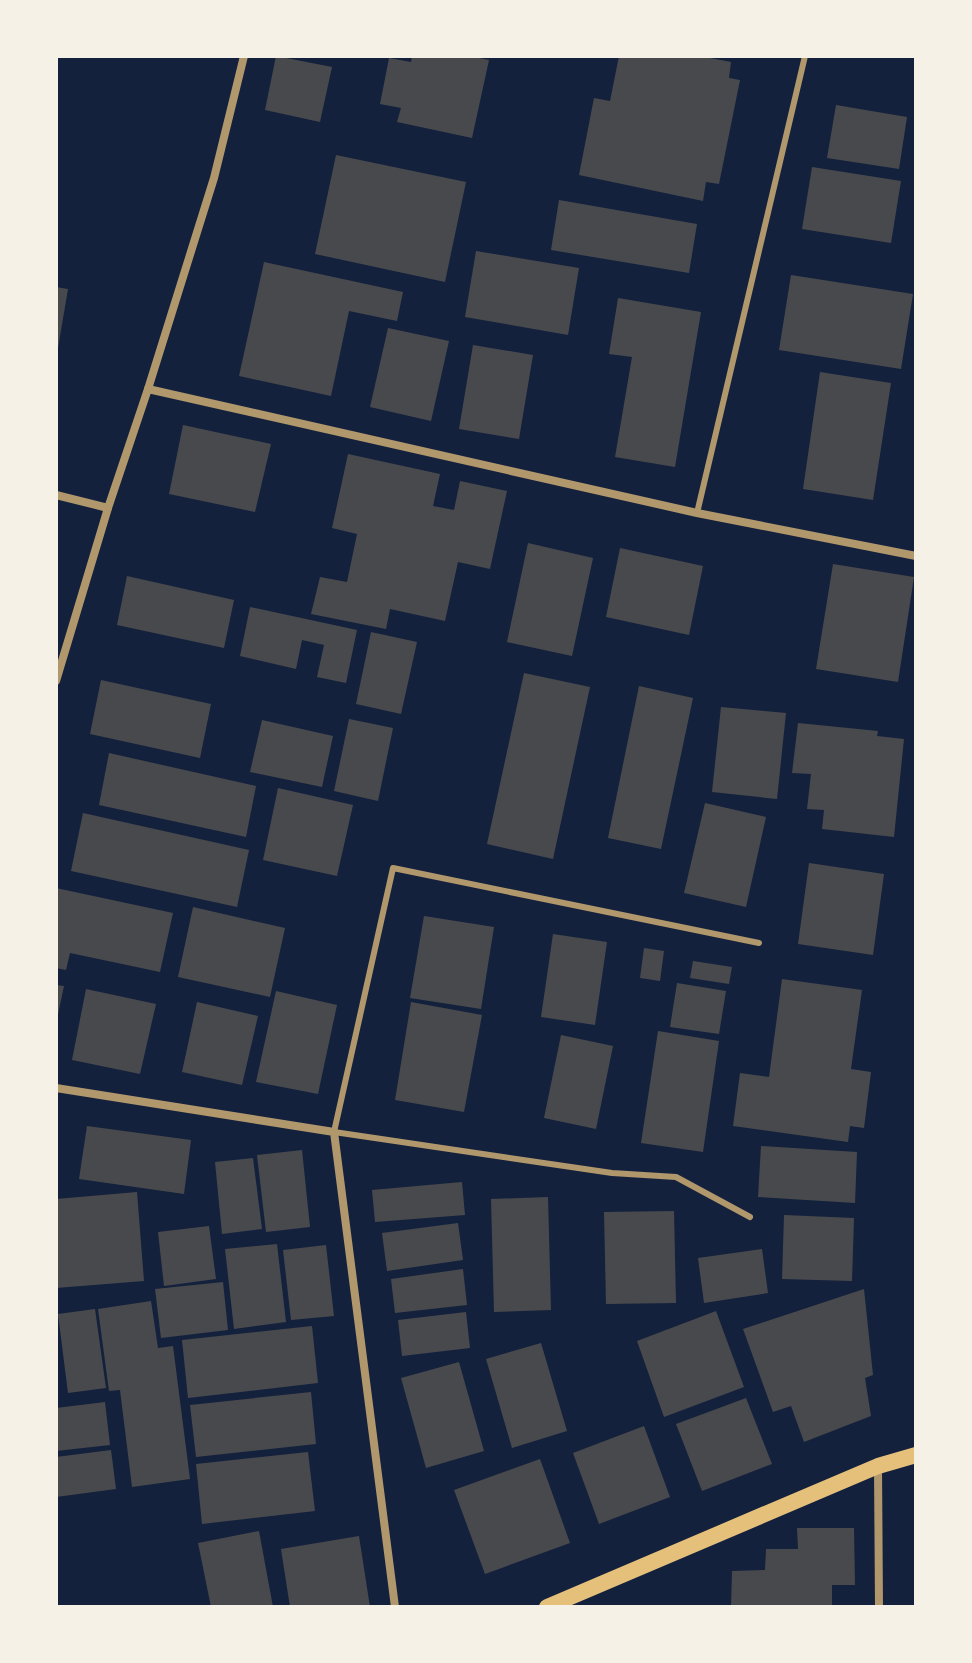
<svg xmlns="http://www.w3.org/2000/svg" width="972" height="1663" font-family="Helvetica,sans-serif">
	<style>
		.building { fill: #48494c }
		.lines { fill: none; stroke-linecap: round; stroke-linejoin: round }
		.service { stroke: #b1986c; stroke-width: 6 }
		.minor { stroke: #b1986c; stroke-width: 8 }
		.secondary { stroke: #e5c07b; stroke-width: 16 }
	</style>
	<rect width="100%" height="100%" fill="#14213d"/>
	<g class="building">
		<polygon points="276,56 332,67 320,122 265,110"/>
		<polygon points="412,56 470,56 489,60 472,138 397,122 401,108 380,104 389,58 411,62"/>
		<polygon points="619,56 700,56 731,62 729,78 740,80 719,184 706,182 703,201 579,175 594,98 610,101"/>
		<polygon points="836,105 907,117 899,169 827,158"/>
		<polygon points="336,155 466,182 445,282 315,254"/>
		<polygon points="812,167 901,181 891,243 802,229"/>
		<polygon points="559,200 697,224 689,273 551,250"/>
		<polygon points="476,251 579,268 568,335 465,317"/>
		<polygon points="264,262 403,292 397,321 349,311 331,396 239,376"/>
		<polygon points="791,275 913,294 901,369 779,350"/>
		<polygon points="56,287 68,289 58,348 56,348"/>
		<polygon points="618,298 701,312 675,467 615,457 632,357 609,354"/>
		<polygon points="388,328 449,341 431,421 370,407"/>
		<polygon points="473,345 533,355 519,439 459,429"/>
		<polygon points="820,372 891,383 873,500 803,489"/>
		<polygon points="183,425 271,444 255,512 169,494"/>
		<polygon points="348,454 440,474 433,506 454,510 460,481 507,491 490,569 458,562 445,621 390,609 386,629 311,614 320,577 347,582 357,534 332,528"/>
		<polygon points="528,543 593,558 572,656 507,642"/>
		<polygon points="620,548 703,566 689,635 606,617"/>
		<polygon points="833,564 914,577 898,682 816,669"/>
		<polygon points="127,576 234,600 224,648 117,625"/>
		<polygon points="250,607 357,630 346,683 317,677 324,645 302,640 296,669 240,656"/>
		<polygon points="371,632 417,642 401,714 356,704"/>
		<polygon points="524,673 590,687 553,859 487,844"/>
		<polygon points="101,680 211,704 200,758 90,734"/>
		<polygon points="639,686 693,698 661,849 608,838"/>
		<polygon points="721,707 786,713 777,799 712,792"/>
		<polygon points="349,719 393,728 378,801 334,791"/>
		<polygon points="262,720 333,736 322,787 250,772"/>
		<polygon points="798,723 878,731 877,736 904,739 894,837 822,829 824,810 807,809 811,774 792,773"/>
		<polygon points="109,753 256,786 246,837 99,805"/>
		<polygon points="278,788 353,805 337,876 263,860"/>
		<polygon points="705,803 766,817 746,907 684,893"/>
		<polygon points="83,813 249,850 237,907 71,871"/>
		<polygon points="809,863 884,874 873,955 798,944"/>
		<polygon points="56,888 173,913 160,972 70,953 66,970 56,968"/>
		<polygon points="193,907 285,928 270,997 178,977"/>
		<polygon points="424,916 494,927 481,1009 410,998"/>
		<polygon points="553,934 607,942 595,1025 541,1017"/>
		<polygon points="644,948 664,951 660,981 640,978"/>
		<polygon points="693,961 732,967 729,984 690,978"/>
		<polygon points="782,979 862,990 851,1069 871,1072 864,1128 850,1126 848,1142 733,1126 740,1073 769,1077"/>
		<polygon points="677,983 726,991 719,1034 670,1027"/>
		<polygon points="56,985 64,986 57,1019 56,1019"/>
		<polygon points="86,989 156,1004 140,1074 72,1060"/>
		<polygon points="276,991 337,1005 318,1094 256,1082"/>
		<polygon points="197,1002 258,1016 242,1085 182,1072"/>
		<polygon points="411,1002 482,1015 464,1112 395,1100"/>
		<polygon points="658,1031 719,1041 703,1152 641,1143"/>
		<polygon points="561,1035 613,1046 596,1129 544,1118"/>
		<polygon points="87,1126 191,1140 184,1194 79,1179"/>
		<polygon points="761,1146 857,1152 855,1203 758,1197"/>
		<polygon points="302,1150 310,1227 266,1232 257,1155"/>
		<polygon points="253,1158 262,1229 222,1234 215,1162"/>
		<polygon points="462,1182 465,1215 375,1222 372,1190"/>
		<polygon points="137,1192 144,1281 56,1288 56,1199"/>
		<polygon points="548,1197 551,1310 494,1312 491,1199"/>
		<polygon points="674,1211 676,1303 606,1304 604,1212"/>
		<polygon points="784,1215 854,1218 852,1281 782,1279"/>
		<polygon points="458,1223 463,1260 387,1271 382,1233"/>
		<polygon points="209,1226 216,1279 164,1286 158,1232"/>
		<polygon points="277,1244 286,1322 234,1329 225,1249"/>
		<polygon points="326,1245 334,1316 291,1320 283,1250"/>
		<polygon points="762,1249 768,1293 704,1303 698,1258"/>
		<polygon points="463,1269 467,1305 395,1313 391,1279"/>
		<polygon points="223,1282 228,1330 161,1338 155,1289"/>
		<polygon points="864,1289 873,1375 865,1378 871,1416 804,1442 791,1406 773,1412 743,1329"/>
		<polygon points="151,1301 158,1348 173,1346 190,1479 132,1487 120,1390 109,1391 98,1309"/>
		<polygon points="95,1309 106,1388 68,1393 58,1314"/>
		<polygon points="716,1311 744,1387 664,1417 637,1341"/>
		<polygon points="466,1312 470,1348 402,1356 398,1320"/>
		<polygon points="312,1326 318,1383 188,1398 182,1340"/>
		<polygon points="541,1343 567,1431 512,1448 486,1359"/>
		<polygon points="459,1362 484,1451 426,1468 401,1378"/>
		<polygon points="311,1392 316,1444 196,1457 190,1405"/>
		<polygon points="746,1398 772,1464 702,1491 676,1424"/>
		<polygon points="105,1402 110,1445 56,1451 56,1408"/>
		<polygon points="644,1426 670,1497 599,1524 573,1453"/>
		<polygon points="111,1450 116,1489 56,1497 56,1457"/>
		<polygon points="308,1452 315,1511 202,1524 196,1464"/>
		<polygon points="540,1459 570,1543 485,1574 454,1490"/>
		<polygon points="797,1528 854,1528 855,1585 832,1585 832,1607 731,1607 732,1571 765,1570 766,1549 798,1549"/>
		<polygon points="259,1531 273,1607 211,1607 198,1543"/>
		<polygon points="359,1536 370,1607 290,1607 281,1549"/>
	</g>
	<g class="lines">
		<g class="service">
			<polyline points="697,513 805,56"/>
			<polyline points="750,1217 676,1177 612,1173 334,1132 393,868 759,943"/>
		</g>
		<g class="minor">
			<polyline points="148,389 697,513 916,556"/>
			<polyline points="56,495 108,508"/>
			<polyline points="56,681 108,508 148,389 214,178 244,56"/>
			<polyline points="56,1088 334,1132 395,1607"/>
			<polyline points="878,1467 879,1607"/>
		</g>
		<polyline class="secondary" points="547,1607 878,1466 916,1455"/>
	</g>
	<rect width="972" height="1663" fill="none" stroke="#f6f1e7" stroke-width="116"/>
</svg>
